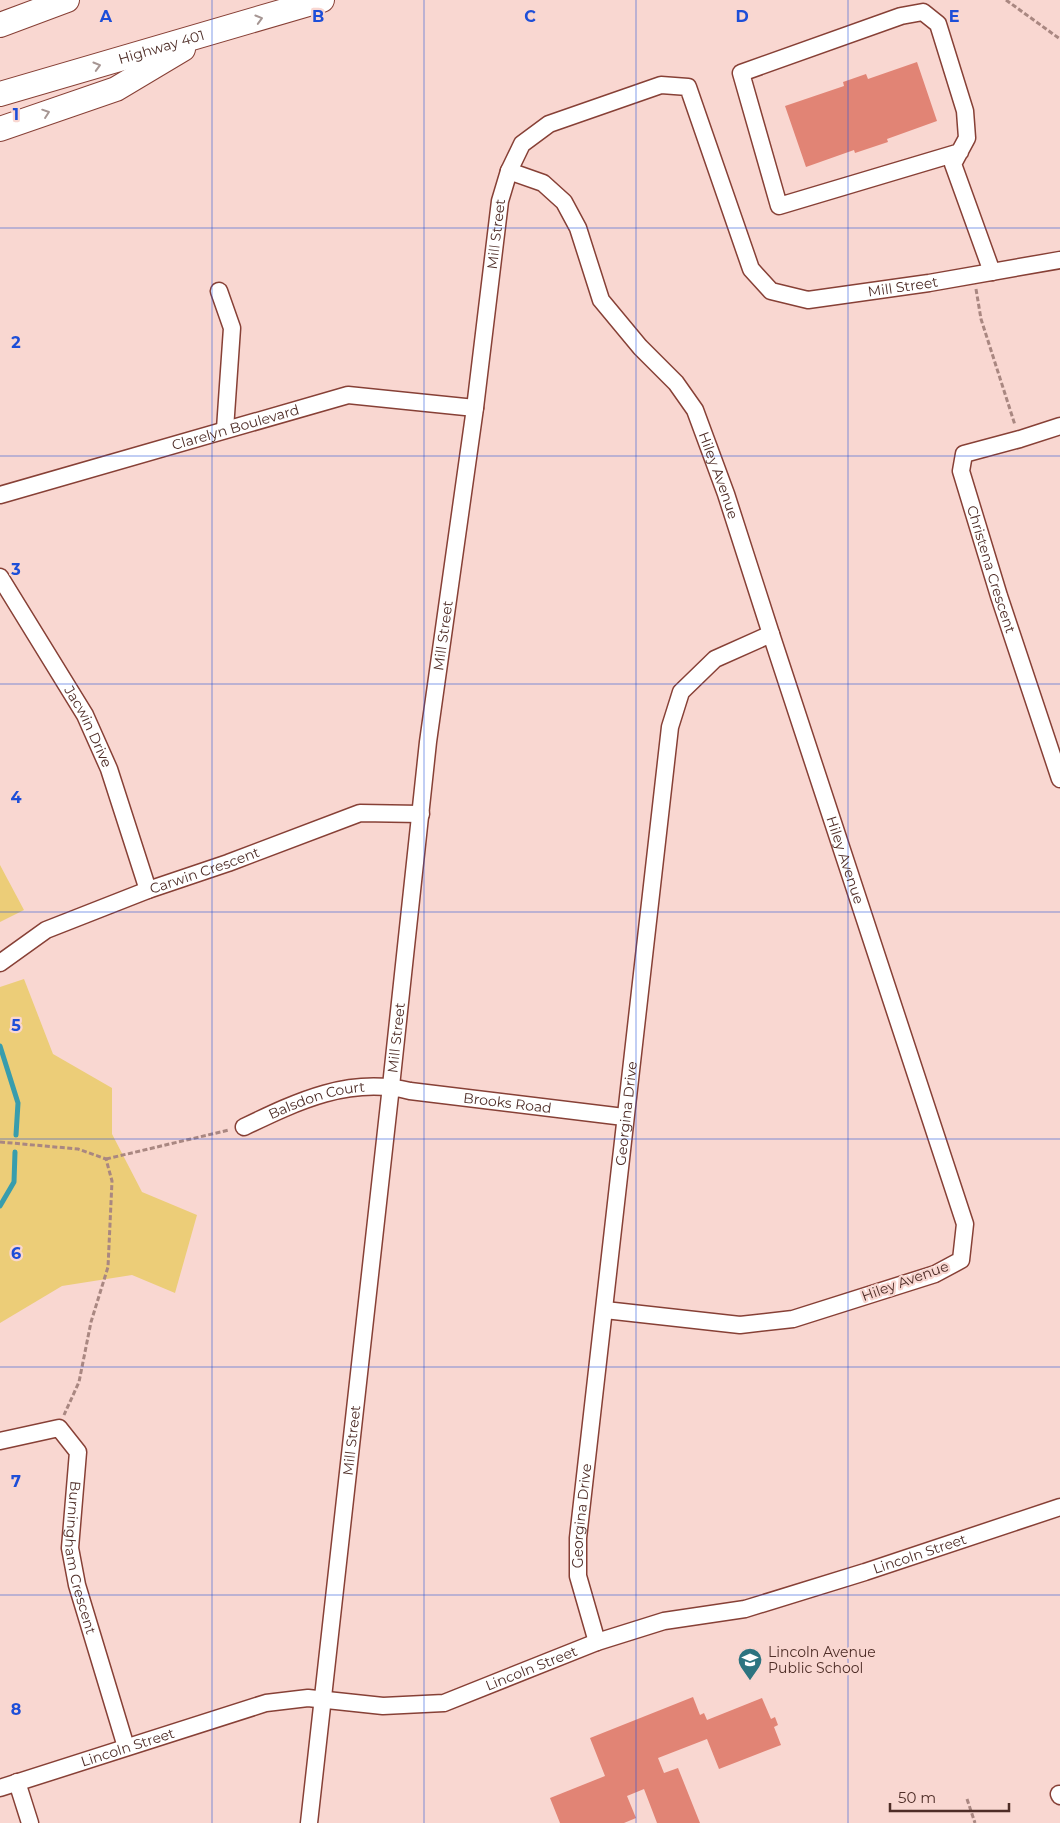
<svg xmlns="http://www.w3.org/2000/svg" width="1060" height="1823" font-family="Montserrat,sans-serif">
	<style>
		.green { fill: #eccd78 }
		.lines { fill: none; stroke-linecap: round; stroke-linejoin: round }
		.stream { stroke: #389dad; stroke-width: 5 }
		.building { fill: #e18475 }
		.minor-casing { stroke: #874036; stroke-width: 19 }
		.highway-casing { stroke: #874036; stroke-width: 26 }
		.path { stroke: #a98781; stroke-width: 3; stroke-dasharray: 5 2.5; stroke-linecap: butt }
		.minor { stroke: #fff; stroke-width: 16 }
		.highway { stroke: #fff; stroke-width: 24 }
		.oneway { stroke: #a69693 }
		.grid { fill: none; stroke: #1d4ed8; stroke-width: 1; stroke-opacity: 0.55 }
		.labels { text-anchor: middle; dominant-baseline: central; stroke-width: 4.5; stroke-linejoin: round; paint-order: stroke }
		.street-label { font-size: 14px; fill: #4e2d27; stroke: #f9d7d1 }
		.poi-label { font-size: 14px; fill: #4e2d27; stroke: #f9d7d1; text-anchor: start }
		.grid-label { font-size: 16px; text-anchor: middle; font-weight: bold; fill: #1d4ed8; stroke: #f9d7d1; stroke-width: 4.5; stroke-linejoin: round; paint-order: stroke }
	</style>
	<rect width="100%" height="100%" fill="#f9d7d1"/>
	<g class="green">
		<polygon points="0,865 24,910 0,922"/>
		<polygon points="24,979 53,1054 112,1088 112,1134 142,1192 197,1215 175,1293 132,1275 62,1286 0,1323 0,987"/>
	</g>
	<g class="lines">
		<g class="stream">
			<polyline points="0,1046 18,1103 16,1135"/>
			<polyline points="0,1206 14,1182 15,1152"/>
		</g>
	</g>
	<g class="building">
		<polygon points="917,62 937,121 887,139 888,142 855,153 854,150 806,167 785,106 844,86 843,82 866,74 868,79"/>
		<polygon points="693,1697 700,1715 704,1713 707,1720 762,1698 771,1719 775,1717 778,1725 774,1727 781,1745 719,1769 707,1739 658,1758 664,1773 678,1768 700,1823 657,1823 644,1789 627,1796 636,1818 624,1823 560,1823 550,1798 605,1776 590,1738"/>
	</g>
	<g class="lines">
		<defs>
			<g id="minor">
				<polyline points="960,152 779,206 741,73 901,16 923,12 938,24 965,111 967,138 953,164 992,272"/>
				<path id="s1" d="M509 171 543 183 564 202 578 228 601 300 640 347 676 383 695 410 726 494 771 634 965 1224 961 1260 935 1274 793 1319 740 1325 605 1310"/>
				<polyline points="219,291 232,328 225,429"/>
				<path id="s2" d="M1060 426 1020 439 964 454 961 471 999 596 1060 779"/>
				<path id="s3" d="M0 495 348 395 475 408"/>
				<path id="s4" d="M0 577 85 715 109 769 148 890"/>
				<path id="s5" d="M0 963 46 930 148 890 228 863 360 813 421 814"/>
				<path id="s6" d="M244 1127C298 1101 350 1076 410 1091L624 1117"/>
				<path id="s7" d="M0 1441 59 1428 78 1452 70 1548 77 1585 126 1747"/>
				<path id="s8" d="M597 1642 578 1576V1538L670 727 681 692 715 659 771 634"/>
				<polyline points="17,1782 30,1823"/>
				<path id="s9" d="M0 1788 266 1703 308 1698 383 1706 444 1703 597 1642 664 1621 745 1609 865 1572 1060 1507"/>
				<polyline points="1059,1794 1060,1796"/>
				<path id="s10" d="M309 1823 391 1086 428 742 475 408 500 201 509 171 522 144 549 124 661 85 688 87 751 269 771 291 808 300 929 283 1060 260"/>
			</g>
			<g id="highway">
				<polyline points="0,25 67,0"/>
				<path id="s11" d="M0 94 322 0"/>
				<polyline points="0,129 116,89 183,49"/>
			</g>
		</defs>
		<use href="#minor" class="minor-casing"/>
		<use href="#highway" class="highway-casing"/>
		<g class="path">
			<polyline points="1006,0 1060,39"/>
			<polyline points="976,289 981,319 1015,425"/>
			<polyline points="0,1142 78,1149 106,1159 112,1181 108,1267 91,1322 79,1382 64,1415"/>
			<polyline points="106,1159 229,1130"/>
			<polyline points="967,1799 975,1823"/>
		</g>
		<use href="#minor" class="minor"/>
		<use href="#highway" class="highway"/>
	</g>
	<defs><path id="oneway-chevron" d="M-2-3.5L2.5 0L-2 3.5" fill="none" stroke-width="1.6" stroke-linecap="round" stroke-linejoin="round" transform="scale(1.25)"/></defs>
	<g class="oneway">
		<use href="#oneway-chevron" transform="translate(259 19) rotate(-16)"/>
		<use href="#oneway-chevron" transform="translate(97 66) rotate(-16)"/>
		<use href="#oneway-chevron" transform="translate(46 113) rotate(-19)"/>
	</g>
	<path class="grid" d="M212 0V1823M424 0V1823M636 0V1823M848 0V1823M0 228H1060M0 456H1060M0 684H1060M0 912H1060M0 1139H1060M0 1367H1060M0 1595H1060"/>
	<defs>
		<symbol id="school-pin" viewBox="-11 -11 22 30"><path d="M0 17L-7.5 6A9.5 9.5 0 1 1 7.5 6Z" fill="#2d7480" stroke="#f9d7d1"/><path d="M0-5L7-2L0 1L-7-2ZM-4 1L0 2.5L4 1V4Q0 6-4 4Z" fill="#fff"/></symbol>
	</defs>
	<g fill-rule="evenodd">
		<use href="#school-pin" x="736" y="1646" width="28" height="38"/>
	</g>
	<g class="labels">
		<g class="street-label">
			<text stroke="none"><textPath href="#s11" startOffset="168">Highway 401</textPath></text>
			<text stroke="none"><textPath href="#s10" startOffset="1600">Mill Street</textPath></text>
			<text stroke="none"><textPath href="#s10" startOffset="2230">Mill Street</textPath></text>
			<text stroke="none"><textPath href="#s3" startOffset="245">Clarelyn Boulevard</textPath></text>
			<text stroke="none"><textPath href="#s1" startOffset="384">Hiley Avenue</textPath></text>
			<text stroke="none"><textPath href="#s2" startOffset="220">Christena Crescent</textPath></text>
			<text stroke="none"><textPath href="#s10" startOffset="1195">Mill Street</textPath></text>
			<text stroke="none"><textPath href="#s4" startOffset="174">Jacwin Drive</textPath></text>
			<text stroke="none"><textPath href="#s1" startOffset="789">Hiley Avenue</textPath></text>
			<text stroke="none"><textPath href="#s5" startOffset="226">Carwin Crescent</textPath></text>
			<text stroke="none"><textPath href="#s10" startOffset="790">Mill Street</textPath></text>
			<text stroke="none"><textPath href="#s6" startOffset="78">Balsdon Court</textPath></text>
			<text stroke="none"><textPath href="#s6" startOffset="272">Brooks Road</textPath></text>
			<text stroke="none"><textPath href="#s8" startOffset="534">Georgina Drive</textPath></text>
			<text transform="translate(905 1281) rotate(-20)">Hiley Avenue</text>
			<text stroke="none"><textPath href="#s10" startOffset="385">Mill Street</textPath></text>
			<text stroke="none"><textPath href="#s8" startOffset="129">Georgina Drive</textPath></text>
			<text stroke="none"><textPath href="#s9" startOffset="958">Lincoln Street</textPath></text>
			<text stroke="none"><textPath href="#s7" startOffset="198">Burningham Crescent</textPath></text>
			<text stroke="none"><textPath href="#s9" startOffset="552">Lincoln Street</textPath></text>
			<text stroke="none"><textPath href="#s9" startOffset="134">Lincoln Street</textPath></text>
		</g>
		<g class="poi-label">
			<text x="768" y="1652">Lincoln Avenue<tspan x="768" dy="16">Public School</tspan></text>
		</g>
	</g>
	<g class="grid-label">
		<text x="106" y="22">A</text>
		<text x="318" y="22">B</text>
		<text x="530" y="22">C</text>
		<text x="742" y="22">D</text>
		<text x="954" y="22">E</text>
		<text x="16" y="120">1</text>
		<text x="16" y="348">2</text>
		<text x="16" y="575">3</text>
		<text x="16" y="803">4</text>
		<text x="16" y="1031">5</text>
		<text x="16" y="1259">6</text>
		<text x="16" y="1487">7</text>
		<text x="16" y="1715">8</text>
	</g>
	<path d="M890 1803v8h119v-8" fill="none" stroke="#4e2d27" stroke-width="2.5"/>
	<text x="898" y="1803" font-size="15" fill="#4e2d27" stroke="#f9d7d1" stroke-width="4" paint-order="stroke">50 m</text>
</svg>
